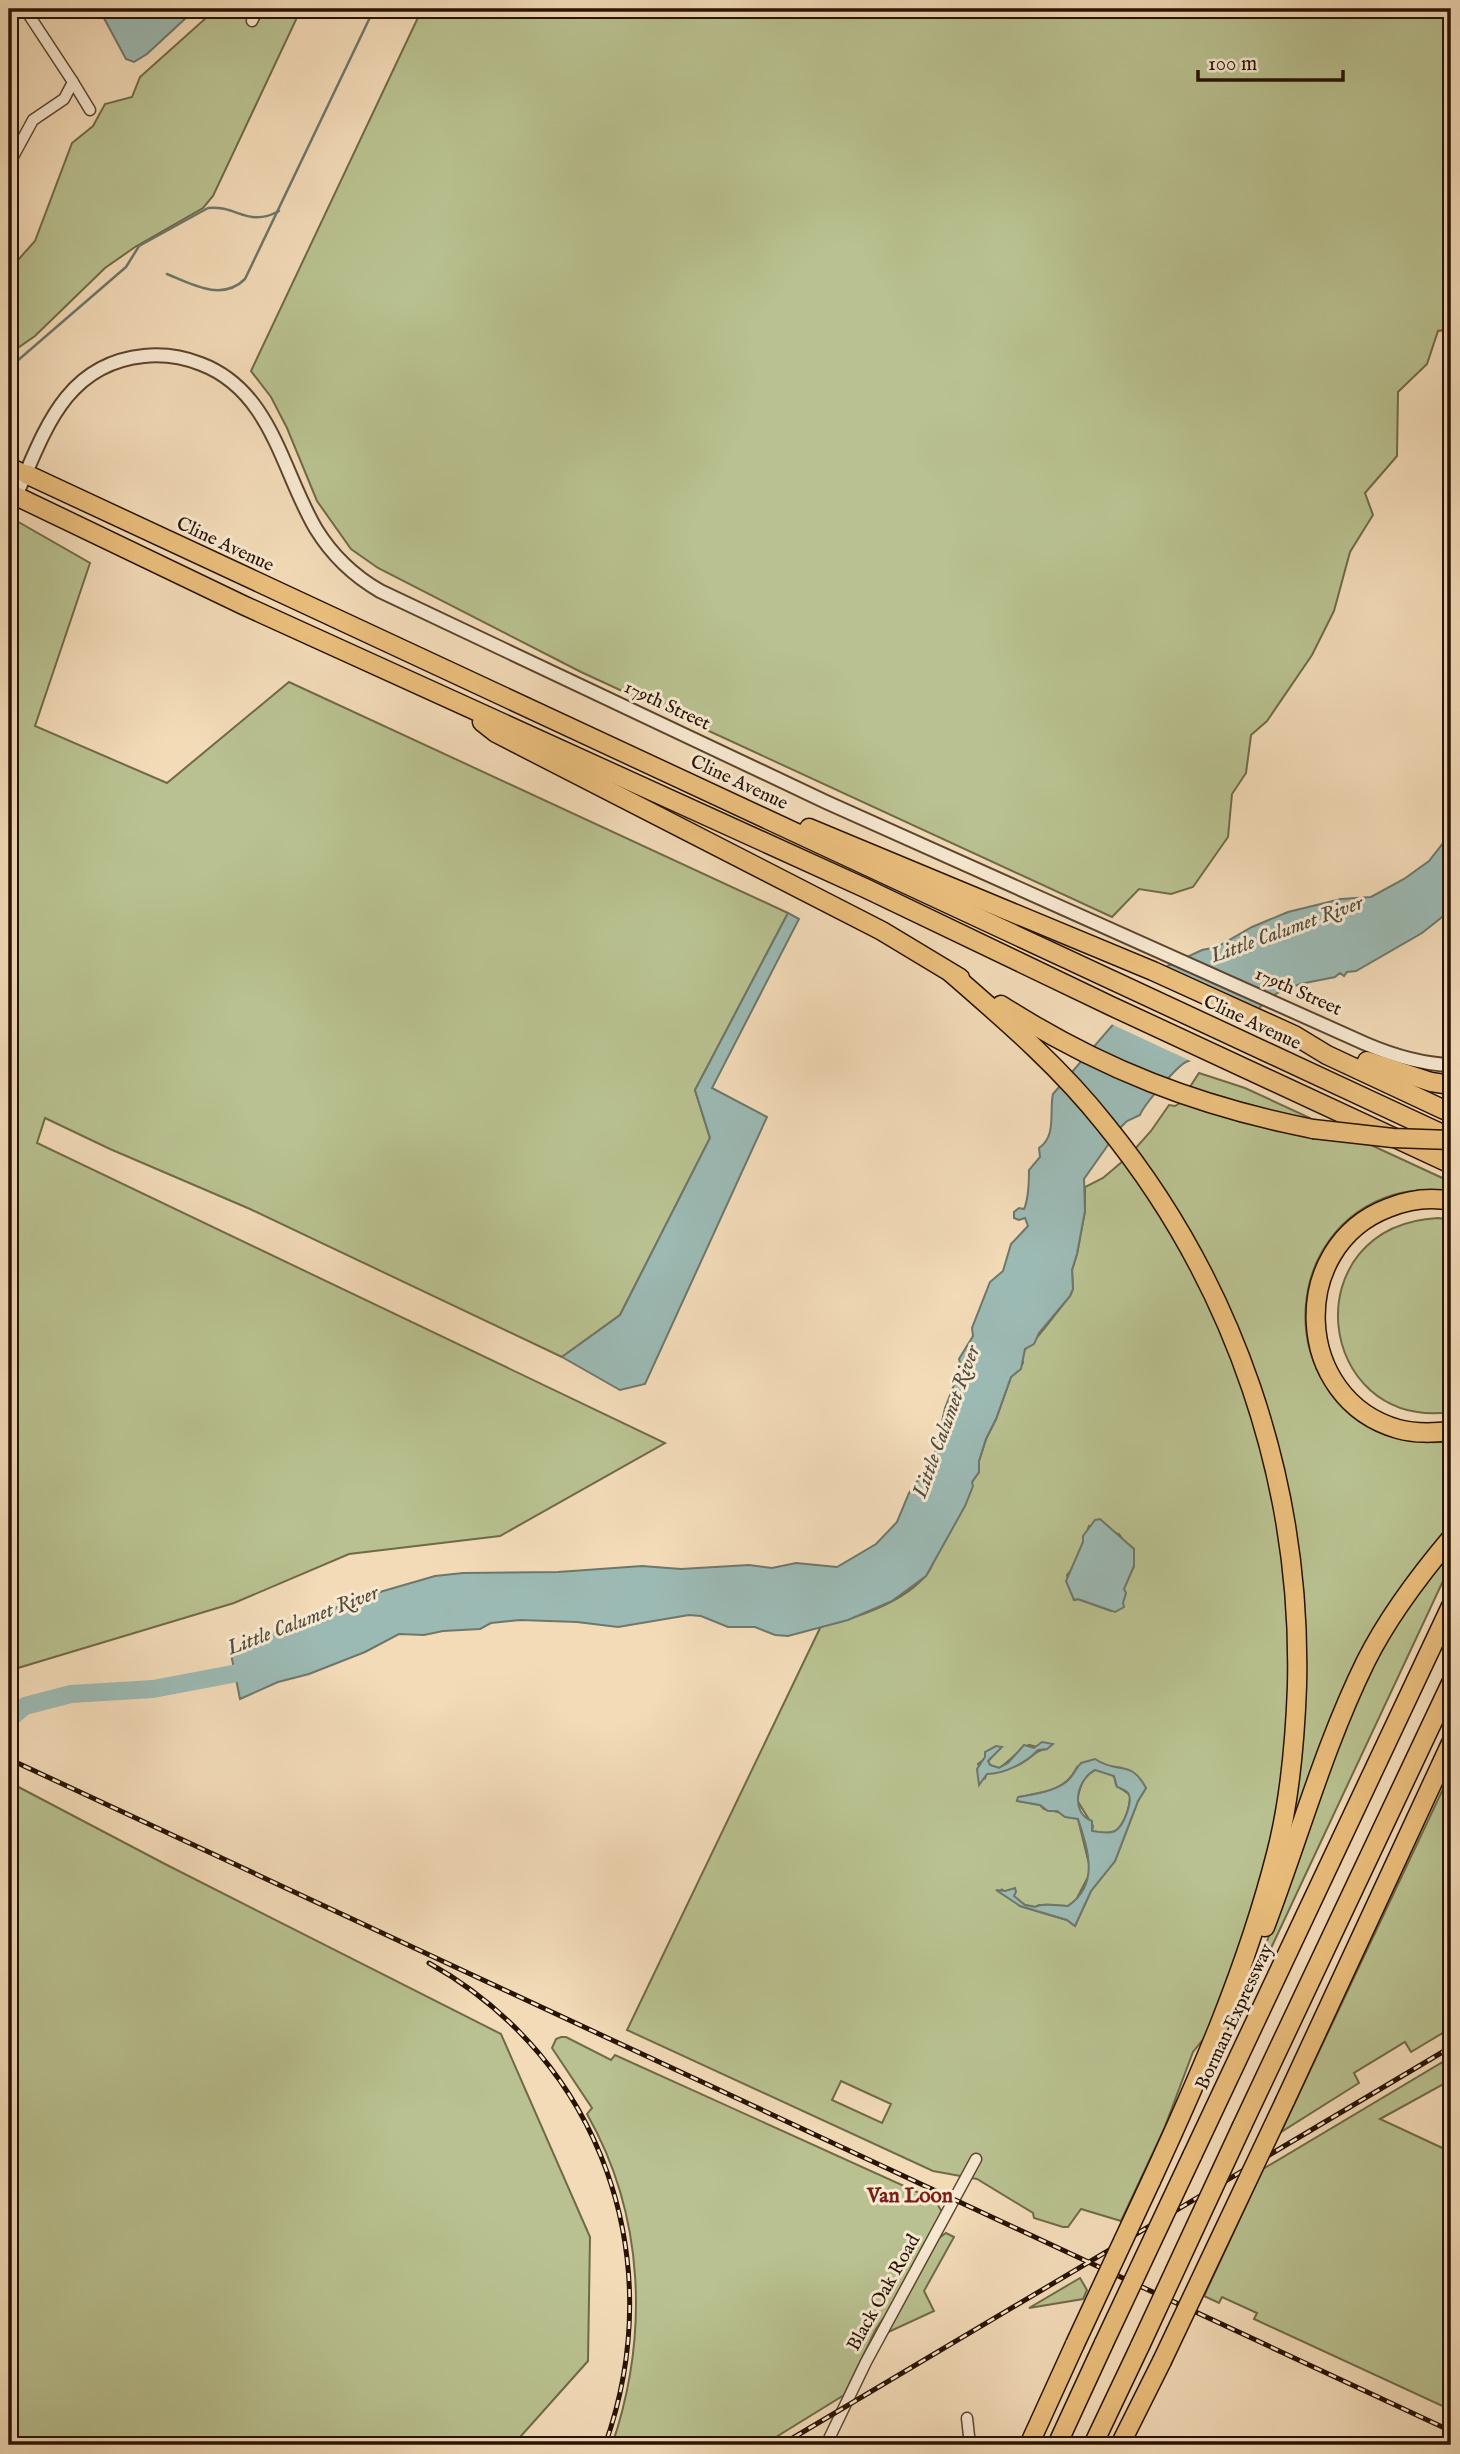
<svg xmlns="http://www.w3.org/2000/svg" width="1460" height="2454" font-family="'IM FELL English',serif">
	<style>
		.green { fill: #b9c190; stroke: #706a48; stroke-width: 2; fill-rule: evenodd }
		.water { fill: #9cbab4; stroke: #6e776c; stroke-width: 2; fill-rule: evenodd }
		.pier { fill: #f3dbb8 }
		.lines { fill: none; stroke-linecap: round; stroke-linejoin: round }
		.stream { stroke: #6e776c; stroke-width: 2.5 }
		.river { stroke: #9cbab4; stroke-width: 18 }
		.minor-casing { stroke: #5b452e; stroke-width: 13 }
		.tertiary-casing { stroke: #5b452e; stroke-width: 16 }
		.primary-casing { stroke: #281300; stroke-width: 19 }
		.motorway-casing { stroke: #281300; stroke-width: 21 }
		.minor { stroke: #f7e8d1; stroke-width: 10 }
		.tertiary { stroke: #f7e8d1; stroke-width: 12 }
		.primary { stroke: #eabe7c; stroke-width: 16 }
		.motorway { stroke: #eabe7c; stroke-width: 18 }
		.rail-casing { stroke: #281300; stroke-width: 5 }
		.rail { stroke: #f7e8d1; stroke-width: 2.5; stroke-dasharray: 8; stroke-linecap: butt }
		.motorway-bridge-casing { stroke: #281300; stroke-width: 21; stroke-linecap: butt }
		.motorway-bridge { stroke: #eabe7c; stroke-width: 18 }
		.labels { text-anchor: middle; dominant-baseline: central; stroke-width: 6; stroke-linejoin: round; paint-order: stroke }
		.street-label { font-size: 19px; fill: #281300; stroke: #f7e8d1 }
		.water-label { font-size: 21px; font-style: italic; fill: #514d3f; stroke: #f7e8d1 }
		.neighbourhood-label { font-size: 21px; font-weight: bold; fill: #7a1f14; stroke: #f7e8d1 }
	</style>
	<rect width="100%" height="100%" fill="#f3dbb8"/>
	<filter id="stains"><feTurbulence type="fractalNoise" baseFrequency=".00286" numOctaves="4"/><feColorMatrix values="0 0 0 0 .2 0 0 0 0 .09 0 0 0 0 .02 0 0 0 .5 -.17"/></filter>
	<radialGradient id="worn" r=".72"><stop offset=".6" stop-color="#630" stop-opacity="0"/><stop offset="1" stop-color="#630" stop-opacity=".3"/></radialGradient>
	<g class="green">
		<polygon points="216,9 301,9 213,196 203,208 135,247 105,268 35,336 9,354 9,270 35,241 72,143 93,126 105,104 132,97 140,77"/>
		<polygon points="422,9 1451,9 1451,329 1438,331 1427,364 1398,392 1397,456 1365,493 1373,515 1350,552 1334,611 1312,655 1267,721 1251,735 1246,773 1232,794 1228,837 1193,887 1171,894 1139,889 1112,917 581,672 378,568 351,549 317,501 287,428 271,397 251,371"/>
		<polygon points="15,520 90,563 35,726 167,783 289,682 788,913 695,1090 710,1138 620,1315 562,1357 250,1209 110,1149 45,1118 37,1143 665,1443 500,1536 349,1554 234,1603 18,1668 9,1677 9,534"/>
		<polygon points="1199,1073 1245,1088 1310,1118 1313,1122 1188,1090"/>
		<path d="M1180 1103 1276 1131 1371 1145 1451 1182V1191C1431 1189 1413 1189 1393 1195 1286 1228 1274 1378 1374 1428 1399 1440 1423 1445 1451 1441V1511L1444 1527 1447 1530C1413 1569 1382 1611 1358 1657 1328 1716 1309 1780 1287 1842L1301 1710 1269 1428 1134 1150 1151 1131 1169 1105 1175 1106Z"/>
		<path d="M1123 1161C1160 1213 1193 1268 1219 1326 1290 1488 1309 1679 1268 1851 1252 1915 1229 1976 1205 2037L1193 2052 1164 2129 1121 2221 1081 2209 1068 2227H1063L1034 2218 1033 2213 977 2179 933 2171 627 2030 821 1626C856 1619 904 1602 927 1574 933 1567 934 1558 939 1550 946 1538 952 1529 958 1517 963 1506 971 1493 972 1482L979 1472V1461L986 1439 996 1419 1011 1377 1023 1363 1022 1356 1025 1349C1034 1345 1060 1307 1070 1296L1073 1289 1072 1270 1077 1254 1085 1211V1187L1103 1178ZM1089 1526 1119 1534 1123 1540 1134 1549V1566L1123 1589V1603L1111 1611 1078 1599 1074 1600 1067 1575 1074 1567ZM1029 1745 1047 1749C1036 1750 1032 1757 1022 1763 1011 1768 999 1772 987 1773L985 1778 978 1764 1001 1747 988 1761 990 1765 999 1768C1011 1761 1016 1751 1029 1745ZM1103 1765 1122 1768 1146 1788 1138 1801 1115 1861 1091 1891 1075 1926 1067 1920 1020 1906 1001 1889 1025 1905 1035 1907 1039 1905 1068 1906 1076 1900 1088 1877 1090 1868 1078 1819C1068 1814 1055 1811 1044 1809L1040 1805 1017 1801 1019 1797C1041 1794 1067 1790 1077 1767ZM841 2081 891 2104 882 2123 832 2100Z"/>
		<path d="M1438 1218 1451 1220V1412C1314 1430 1292 1226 1438 1218Z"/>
		<polygon points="1451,1547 1451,1564 1258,1976 1255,1974 1361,1685 1406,1607"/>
		<path d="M1097 1769 1114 1776 1116 1785 1130 1795C1130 1806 1125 1825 1115 1831 1110 1835 1098 1832 1092 1831L1093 1826 1077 1800C1080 1787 1083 1774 1097 1769Z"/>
		<polygon points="1451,1772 1451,2028 1411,2052 1405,2042 1354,2073 1359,2083 1281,2132"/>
		<polygon points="9,1782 165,1864 501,2034 590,2237 588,2361 513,2445 9,2445"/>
		<path d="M561 2037H566L611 2060 615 2055 935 2200 942 2212 885 2316 876 2329 844 2395 763 2445H612C649 2336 645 2216 587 2114L592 2108 552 2048 556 2039Z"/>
		<polygon points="1451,2057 1451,2080 1380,2119 1451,2152 1451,2410 1254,2319 1257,2313 1222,2297 1219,2303 1204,2296 1263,2169"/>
		<polygon points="946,2233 954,2237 924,2291 934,2311 884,2334 936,2240"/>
		<polygon points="1080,2278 1087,2290 1083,2299 1029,2308"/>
	</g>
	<g class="water">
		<polygon points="99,9 193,9 188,16 147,54 134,62 126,59"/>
		<path d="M1451 833V910L1422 933 1356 971 1347 972 1344 976 1340 973 1335 977 1300 984 1277 993 1198 1058C1194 1059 1190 1060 1186 1062 1177 1066 1143 1106 1140 1115L1127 1121 1120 1128 1084 1179 1085 1211 1077 1254 1072 1270 1073 1289 1070 1296 1039 1333 1034 1344 1025 1349 1021 1369 1011 1377 996 1419 986 1439 979 1461V1472L972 1482 973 1486 965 1506 926 1576 892 1601 848 1620 788 1636 775 1635 755 1627H728L701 1616 689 1615 618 1627 577 1622 520 1620 491 1623 480 1629 443 1631 424 1635 399 1634 365 1652 309 1674 278 1682 240 1699 230 1649 237 1650 294 1623 373 1594 435 1576 463 1573 558 1572 642 1566 681 1569 749 1565 772 1568 796 1563 837 1567 876 1544 897 1522 909 1493 934 1457 945 1408 961 1367 959 1359 973 1336 972 1328 990 1282 1003 1271 1011 1244 1028 1226 1025 1218 1019 1220 1014 1218V1212L1019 1208 1024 1209C1029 1198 1029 1181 1029 1170L1040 1157 1039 1148C1057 1136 1049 1111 1053 1094L1161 969 1202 950 1217 947 1252 927 1288 912 1341 899 1371 897 1404 879 1429 861Z"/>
		<polygon points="788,913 799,919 712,1088 767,1117 645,1384 620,1390 562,1357 620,1315 710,1138 695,1090"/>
		<polygon points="1100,1519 1134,1549 1134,1566 1124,1589 1126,1593 1123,1603 1124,1607 1115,1612 1078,1599 1074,1600 1066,1581 1083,1542 1083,1536 1095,1520"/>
		<path d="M1042 1742 1053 1744 1047 1749 1038 1750C1026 1763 1004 1774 987 1774L979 1785 977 1769 985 1757V1752L996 1746 1002 1747 988 1761 990 1765 999 1768 1008 1763 1024 1745 1034 1748Z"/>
		<path d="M1095 1759C1119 1775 1131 1759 1146 1788L1138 1801 1115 1861 1091 1891 1075 1926 1067 1920 1020 1906 996 1890 1005 1891 1015 1888 1016 1892 1014 1896 1025 1905 1035 1907C1044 1902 1058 1906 1068 1906 1100 1884 1088 1850 1078 1819L1065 1817 1057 1811H1048L1040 1805 1017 1801 1018 1797C1034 1794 1061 1791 1071 1777 1075 1772 1076 1768 1081 1763ZM1095 1770 1114 1776 1117 1787C1118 1787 1127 1791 1127 1792 1135 1799 1123 1827 1115 1831 1109 1834 1098 1832 1092 1831V1821C1070 1813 1076 1780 1095 1770Z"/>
	</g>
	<polygon class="pier" points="1163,964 1262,1009 1222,1044 1195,1063 1109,1023 1114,1020 1139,983"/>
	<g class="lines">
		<g class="stream">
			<path d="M167 274C191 284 222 302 245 279L374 9"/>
			<path d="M9 368 126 267 139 246 208 208C237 205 248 228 279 211"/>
		</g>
		<polyline class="river" points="9,1719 25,1706 71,1694 153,1689 248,1671 256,1667"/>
		<defs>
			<g id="minor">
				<polyline points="252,21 258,9"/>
				<polyline points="73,82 90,110"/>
				<polyline points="9,164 33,120 64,99 73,82 25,9"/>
				<polyline points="9,511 16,496"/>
				<polyline points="967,2418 969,2436 967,2445"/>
				<polyline points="826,2445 866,2362 976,2159"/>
			</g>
			<path id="tertiary" d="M16 496C44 433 64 364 144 356 163 354 183 357 201 364 272 391 282 472 316 529 332 555 354 576 380 591L826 802 1366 1044C1394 1056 1421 1064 1451 1065"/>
			<polyline id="primary" points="9,466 26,474"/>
			<g id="motorway">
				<polyline points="26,474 1451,1138"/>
				<polyline points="16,496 243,605 865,888 1111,1006 1451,1164"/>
				<polyline points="482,722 496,733 882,931 960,978"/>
				<polyline points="809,828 1153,971 1294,1035 1327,1055 1451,1113"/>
				<path d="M951 973C1005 1020 1060 1067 1105 1124 1234 1282 1302 1482 1297 1686 1295 1742 1290 1800 1276 1854 1247 1968 1200 2075 1151 2181"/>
				<path d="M1001 1005C1101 1069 1197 1106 1313 1129"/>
				<polyline points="1367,1061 1431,1082 1451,1085"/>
				<path d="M1451 1201C1431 1197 1408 1200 1388 1208 1287 1247 1293 1399 1398 1429 1416 1434 1433 1433 1451 1431"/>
				<path d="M1265 1927C1299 1838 1324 1746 1366 1661 1388 1617 1419 1576 1451 1538"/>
				<polyline points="1285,2101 1451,1743"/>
				<polyline points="1242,2126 1451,1683"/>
				<polyline points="1192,2156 1451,1606"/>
				<polyline points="1029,2445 1075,2344"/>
				<polyline points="1057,2445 1104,2343"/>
				<polyline points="1093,2445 1140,2346"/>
				<polyline points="1120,2445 1162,2361"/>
			</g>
		</defs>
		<use href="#minor" class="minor-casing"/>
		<use href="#tertiary" class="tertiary-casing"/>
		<use href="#primary" class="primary-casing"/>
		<use href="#motorway" class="motorway-casing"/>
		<use href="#minor" class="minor"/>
		<use href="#tertiary" class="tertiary"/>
		<use href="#primary" class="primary"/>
		<use href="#motorway" class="motorway"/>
		<defs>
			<g id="rail">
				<polyline points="9,1759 1451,2431"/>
				<path d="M429 1963C602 2060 671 2260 605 2445"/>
				<polyline points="781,2445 1451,2047"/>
			</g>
		</defs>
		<use href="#rail" class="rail-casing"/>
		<use href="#rail" class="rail"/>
		<defs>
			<g id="motorway-bridge">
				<polyline points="1313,1129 1393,1138 1451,1140"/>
				<polyline points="1104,2343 1192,2156"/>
				<polyline points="1075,2344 1151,2181"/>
				<polyline points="1140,2346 1242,2126"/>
				<polyline points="1162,2361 1285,2101"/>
			</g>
		</defs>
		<use href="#motorway-bridge" class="motorway-bridge-casing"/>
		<use href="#motorway-bridge" class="motorway-bridge"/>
	</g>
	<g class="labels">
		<g class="street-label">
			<text transform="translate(225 545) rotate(25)">Cline Avenue</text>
			<text transform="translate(667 706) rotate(25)">179th Street</text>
			<text transform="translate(739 783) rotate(25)">Cline Avenue</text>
			<text transform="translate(1298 992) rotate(24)">179th Street</text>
			<text transform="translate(1252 1023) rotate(25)">Cline Avenue</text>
			<text transform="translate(1235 2017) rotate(-65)">Borman Expressway</text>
			<text transform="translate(884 2293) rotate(-61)">Black Oak Road</text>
		</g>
		<g class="water-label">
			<text transform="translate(1287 930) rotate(-20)">Little Calumet River</text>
			<text transform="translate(947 1422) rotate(-70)">Little Calumet River</text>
			<text transform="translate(303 1621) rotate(-21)">Little Calumet River</text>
		</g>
		<g class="neighbourhood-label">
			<text x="910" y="2196">Van Loon</text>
		</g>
	</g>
	<rect width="1460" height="2454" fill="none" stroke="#f3dbb8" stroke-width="35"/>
	<rect x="10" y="10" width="1439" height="2433" fill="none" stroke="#281300" stroke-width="3.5"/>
	<rect x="18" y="18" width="1425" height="2419" fill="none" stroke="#281300" stroke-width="2"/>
	<path d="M1198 70v10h145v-10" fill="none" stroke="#281300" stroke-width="3.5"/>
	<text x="1208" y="70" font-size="21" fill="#281300" stroke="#f7e8d1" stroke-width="5" paint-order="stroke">100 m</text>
	<rect width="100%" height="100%" filter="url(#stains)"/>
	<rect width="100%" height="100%" fill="url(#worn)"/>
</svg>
